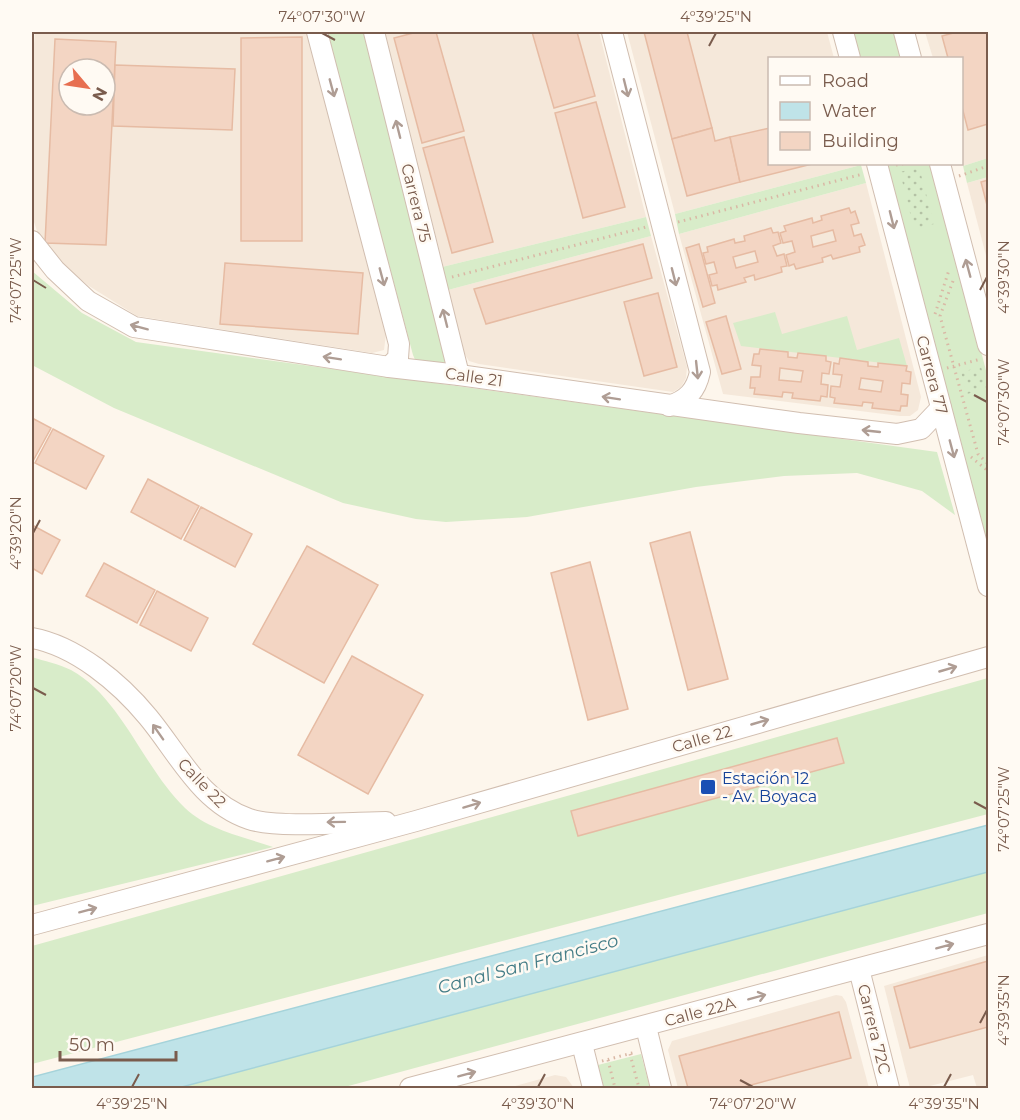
<svg xmlns="http://www.w3.org/2000/svg" width="1020" height="1120" font-family="Montserrat,sans-serif">
	<style>
		.residential { fill: #f5e8da; fill-rule: evenodd }
		.grass { fill: #d8ecc9 }
		.park { fill: url(#park-dots) }
		.water { fill: #bfe3e8; stroke: #a5d3da; stroke-width: 1.5 }
		.building { fill: #f3d5c3; stroke: #e6bba3; stroke-width: 1.5; fill-rule: evenodd }
		.lines { fill: none; stroke-linecap: round; stroke-linejoin: round }
		.minor-casing { stroke: #d1beb0; stroke-width: 22 }
		.path { stroke: #d9b8a5; stroke-width: 3; stroke-dasharray: 1.5 4.5; stroke-linecap: butt }
		.minor { stroke: #fff; stroke-width: 20 }
		.oneway { stroke: #af9d94 }
		.ticks { fill: none; stroke: #7a5c4d; stroke-width: 2 }
		.transit-dot { fill: #1a4fb4; stroke: #fffaf3; stroke-width: 2 }
		.labels { text-anchor: middle; dominant-baseline: central; stroke-width: 5; stroke-linejoin: round; paint-order: stroke }
		.street-label { font-size: 16px; fill: #7a5c4d; stroke: #fffaf3 }
		.transit-label { font-size: 16px; fill: #164399; stroke: #fffaf3; text-anchor: start }
		.water-label { font-size: 18px; font-style: italic; fill: #437c86; stroke: #fffaf3 }
		.neatline { fill: none; stroke: #7a5c4d; stroke-width: 2 }
		.ticks-label { font-size: 15px; text-anchor: middle; fill: #7a5c4d }
	</style>
	<defs>
		<pattern id="park-dots" width="8" height="8" patternUnits="userSpaceOnUse" patternTransform="scale(1.5)"><rect width="8" height="8" fill="#d8ecc9"/><path d="M2 2h.1M6 6h.1" fill="none" stroke="#b4c2a5" stroke-width="1.8" stroke-linecap="round"/></pattern>
	</defs>
	<rect width="100%" height="100%" fill="#fdf6ec"/>
	<g class="residential">
		<path d="M35 32H307L386 334 384 350 372 353 137 316 89 286 57 260 40 240 32 216V69ZM69 69H105V105H69Z"/>
		<polygon points="385,32 599,32 646,217 442,267"/>
		<polygon points="627,32 827,32 834,58 770,58 770,164 861,165 675,214"/>
		<polygon points="925,32 988,32 988,158 963,166 962,58 933,58"/>
		<polygon points="988,177 988,263 967,183"/>
		<polygon points="866,183 921,397 918,410 910,416 900,416 723,394 679,234"/>
		<polygon points="651,236 687,367 686,378 681,387 673,392 479,364 469,361 464,353 448,290"/>
		<polygon points="988,955 988,1088 977,1088 973,1075 922,1088 910,1088 884,986"/>
		<polygon points="836,995 842,996 846,1002 869,1088 678,1088 668,1050 672,1041"/>
		<polygon points="555,1075 566,1077 574,1088 508,1088"/>
	</g>
	<g class="grass">
		<polygon points="327,32 366,32 446,357 446,362 442,364 416,362 413,355"/>
		<polygon points="850,32 898,32 905,58 857,58"/>
		<polygon points="988,158 988,177 967,183 963,166"/>
		<polygon points="885,164 932,164 988,378 988,558"/>
		<polygon points="861,165 866,183 679,234 675,214"/>
		<polygon points="646,217 651,236 448,290 442,267"/>
		<polygon points="32,271 82,313 136,342 937,452 955,515 922,491 857,473 784,476 696,487 527,517 446,522 416,519 343,503 114,408 32,365"/>
		<polygon points="775,312 782,334 847,316 857,350 899,338 907,366 741,346 733,323"/>
		<path d="M32 657C44 661 59 664 71 670 121 697 144 769 185 808 208 830 244 837 273 847L32 906Z"/>
		<polygon points="988,678 988,814 32,1064 32,946"/>
		<polygon points="988,872 988,913 341,1088 178,1088"/>
		<polygon points="641,1054 650,1088 604,1088 598,1065"/>
	</g>
	<g class="park">
		<polygon points="919,167 934,224 914,229 900,172"/>
		<polygon points="981,367 987,388 967,394 961,372"/>
	</g>
	<polygon class="water" points="988,825 988,872 178,1088 32,1088 32,1077"/>
	<g class="building">
		<polygon points="417,32 436,32 464,131 422,143 394,38"/>
		<polygon points="532,32 577,32 595,96 554,108"/>
		<polygon points="644,32 687,32 712,128 672,139"/>
		<polygon points="957,32 987,32 988,38 988,124 968,130 962,107 962,58 948,58 942,36"/>
		<polygon points="302,37 302,241 241,241 241,38"/>
		<path d="M55 39 116 42 106 245 45 243ZM69 69H105V105H69Z"/>
		<polygon points="115,65 235,69 232,130 113,126"/>
		<polygon points="596,102 625,207 583,218 555,113"/>
		<polygon points="712,128 715,141 730,137 740,182 687,196 672,139"/>
		<polygon points="770,128 770,164 812,164 740,182 730,137"/>
		<polygon points="464,137 493,242 452,253 423,148"/>
		<polygon points="988,180 988,209 981,182"/>
		<path d="M849 208 851 213 855 211 859 223 851 225 854 236 861 234 865 245 859 247 860 252 833 259 831 255 822 258 823 262 796 269 794 264 789 266 786 255 795 252 792 241 783 243 780 233 786 231 784 226 812 218 813 223 822 220 821 216ZM833 230 836 241 813 247 811 236Z"/>
		<path d="M771 228 773 233 778 232 781 243 773 246 777 256 784 254 787 266 781 267 782 272 755 280 754 275 744 278 746 282 718 290 717 285 712 286 709 275 717 273 714 262 706 264 703 253 708 252 707 247 734 239 735 243 745 241 744 236ZM755 251 758 262 736 268 733 257Z"/>
		<polygon points="643,244 652,278 486,324 474,289"/>
		<polygon points="699,244 715,303 703,307 686,248"/>
		<polygon points="225,263 363,273 358,334 220,324"/>
		<polygon points="658,293 677,367 644,376 624,302"/>
		<polygon points="726,316 741,369 722,374 706,322"/>
		<path d="M760 349 788 352V357L797 358 798 353 826 356V361L831 362 829 374 822 373 821 384 828 385 827 397 821 396 820 401 792 398 793 393 783 392 782 397 754 394 755 388H750L751 377H760L761 366 752 365 754 354H759ZM780 368 803 371 801 382 779 380Z"/>
		<path d="M840 358 868 362V366L878 367V363L907 366 906 371 911 372 910 384 902 383 901 394 908 395 907 406H901L900 411 872 408 873 403 863 402 862 406 834 403 835 398 830 397 831 386 840 387 842 375 833 374 834 363 839 364ZM861 378 883 381 881 392 859 389Z"/>
		<polygon points="32,418 51,428 33,461 32,461"/>
		<polygon points="53,429 104,456 86,489 35,463"/>
		<polygon points="148,479 199,506 181,539 131,512"/>
		<polygon points="201,507 252,534 235,567 184,540"/>
		<polygon points="32,525 60,540 42,574 32,568"/>
		<polygon points="690,532 728,679 688,690 650,543"/>
		<polygon points="307,546 378,585 324,683 253,644"/>
		<polygon points="590,562 628,709 588,720 551,573"/>
		<polygon points="104,563 155,590 137,623 86,596"/>
		<polygon points="157,591 208,618 191,651 140,625"/>
		<polygon points="352,656 423,695 368,794 298,755"/>
		<polygon points="837,738 844,763 578,836 571,811"/>
		<polygon points="988,961 988,1027 910,1048 894,987"/>
		<polygon points="839,1012 851,1058 740,1088 688,1088 679,1056"/>
	</g>
	<g class="lines">
		<defs>
			<g id="minor">
				<polyline points="317,32 399,344 398,358 389,367"/>
				<polyline points="374,32 459,375"/>
				<path d="M612 32 700 372C696 391 687 400 669 406"/>
				<polyline points="843,32 850,58"/>
				<polyline points="904,32 911,58"/>
				<polyline points="877,164 988,586"/>
				<polyline points="940,164 988,345"/>
				<polyline points="32,241 55,270 88,301 134,327 389,367 459,375 799,423 897,434 921,429 941,408"/>
				<path d="M32 638C76 646 120 683 148 717 178 753 201 803 249 819 278 829 353 822 386 822"/>
				<polyline points="32,925 416,821 988,657"/>
				<polyline points="859,969 889,1088"/>
				<polyline points="646,1027 661,1088"/>
				<polyline points="582,1044 593,1088"/>
				<polyline points="410,1088 988,934"/>
			</g>
		</defs>
		<use href="#minor" class="minor-casing"/>
		<g class="path">
			<polyline points="896,165 903,164"/>
			<polyline points="959,176 988,166"/>
			<polyline points="678,222 863,174"/>
			<polyline points="452,277 646,227"/>
			<polyline points="953,281 940,316 978,454 988,464"/>
			<polyline points="935,314 949,270"/>
			<polyline points="947,368 981,359"/>
			<polyline points="971,457 988,471"/>
			<polyline points="630,1054 639,1088"/>
			<polyline points="608,1060 615,1088"/>
			<polyline points="602,1061 636,1052"/>
		</g>
		<use href="#minor" class="minor"/>
	</g>
	<defs><path id="oneway-shaft" d="M-6 0H5M1.5-3L5.5 0L1.5 3" fill="none" stroke-width="1.6" stroke-linecap="round" stroke-linejoin="round" transform="scale(1.5)"/></defs>
	<g class="oneway">
		<use href="#oneway-shaft" transform="translate(332 88) rotate(75)"/>
		<use href="#oneway-shaft" transform="translate(626 88) rotate(76)"/>
		<use href="#oneway-shaft" transform="translate(398 129) rotate(-104)"/>
		<use href="#oneway-shaft" transform="translate(892 220) rotate(76)"/>
		<use href="#oneway-shaft" transform="translate(968 268) rotate(-105)"/>
		<use href="#oneway-shaft" transform="translate(382 277) rotate(75)"/>
		<use href="#oneway-shaft" transform="translate(674 277) rotate(76)"/>
		<use href="#oneway-shaft" transform="translate(445 318) rotate(-104)"/>
		<use href="#oneway-shaft" transform="translate(139 327) rotate(-165)"/>
		<use href="#oneway-shaft" transform="translate(332 358) rotate(-171)"/>
		<use href="#oneway-shaft" transform="translate(697 370) rotate(84)"/>
		<use href="#oneway-shaft" transform="translate(611 398) rotate(-171)"/>
		<use href="#oneway-shaft" transform="translate(871 431) rotate(-174)"/>
		<use href="#oneway-shaft" transform="translate(952 449) rotate(75)"/>
		<use href="#oneway-shaft" transform="translate(948 669) rotate(-16)"/>
		<use href="#oneway-shaft" transform="translate(760 722) rotate(-16)"/>
		<use href="#oneway-shaft" transform="translate(158 732) rotate(-125)"/>
		<use href="#oneway-shaft" transform="translate(472 805) rotate(-17)"/>
		<use href="#oneway-shaft" transform="translate(336 822) rotate(179)"/>
		<use href="#oneway-shaft" transform="translate(276 859) rotate(-15)"/>
		<use href="#oneway-shaft" transform="translate(88 910) rotate(-15)"/>
		<use href="#oneway-shaft" transform="translate(945 946) rotate(-15)"/>
		<use href="#oneway-shaft" transform="translate(757 997) rotate(-15)"/>
		<use href="#oneway-shaft" transform="translate(467 1074) rotate(-15)"/>
	</g>
	<path class="ticks" d="M322 33 335 40M709 46 716 33M33 280 46 288M980 290 987 277M974 395 987 402M33 533 40 520M33 688 46 695M974 802 987 809M980 1023 987 1010M740 1080 753 1087M132 1087 139 1074M538 1087 545 1074M944 1087 951 1074"/>
	<rect class="transit-dot" x="700" y="779" width="16" height="16" rx="3"/>
	<g class="labels">
		<g class="street-label">
			<text transform="translate(416 203) rotate(76)">Carrera 75</text>
			<text transform="translate(932 375) rotate(75)">Carrera 77</text>
			<text transform="translate(474 377) rotate(8)">Calle 21</text>
			<text transform="translate(702 739) rotate(-16)">Calle 22</text>
			<text transform="translate(202 783) rotate(46)">Calle 22</text>
			<text transform="translate(700 1012) rotate(-15)">Calle 22A</text>
			<text transform="translate(874 1029) rotate(76)">Carrera 72C</text>
		</g>
		<g class="transit-label">
			<text x="722" y="778">Estación 12<tspan x="722" dy="18">- Av. Boyaca</tspan></text>
		</g>
		<g class="water-label">
			<text transform="translate(528 964) rotate(-15)">Canal San Francisco</text>
		</g>
	</g>
	<rect width="1020" height="1120" fill="none" stroke="#fffaf3" stroke-width="66"/>
	<rect x="768" y="57" width="195" height="108" fill="#fffaf3" stroke="#cabbb1" stroke-width="1.5"/>
	<rect x="780" y="76" width="30" height="9" fill="#ffffff" stroke="#cabbb1" stroke-width="1.5"/>
	<text x="822" y="87" font-size="18" fill="#7a5c4d">Road</text>
	<rect x="780" y="102" width="30" height="18" fill="#bfe3e8" stroke="#cabbb1" stroke-width="1.5"/>
	<text x="822" y="117" font-size="18" fill="#7a5c4d">Water</text>
	<rect x="780" y="132" width="30" height="18" fill="#f3d5c3" stroke="#cabbb1" stroke-width="1.5"/>
	<text x="822" y="147" font-size="18" fill="#7a5c4d">Building</text>
	<g transform="translate(87 87) rotate(119)"><circle r="28" fill="#fffaf3" stroke="#cabbb1" stroke-width="1.5"/>
	<path d="M0-4.5L10 22L0 15L-10 22Z" fill="#e76f51"/>
	<text y="-9" font-size="16" font-weight="bold" text-anchor="middle" fill="#7a5c4d">N</text>
	</g>
	<path d="M60 1051v9h116v-9" fill="none" stroke="#7a5c4d" stroke-width="3"/>
	<text x="69" y="1051" font-size="18" fill="#7a5c4d" stroke="#fffaf3" stroke-width="4.5" paint-order="stroke">50 m</text>
	<rect x="33" y="33" width="954" height="1054" class="neatline"/>
	<g class="ticks-label">
		<text x="322" y="22">74°07'30"W</text>
		<text x="716" y="22">4°39'25"N</text>
		<text transform="translate(1004 277) rotate(-90)" y="5">4°39'30"N</text>
		<text transform="translate(16 280) rotate(-90)" y="5">74°07'25"W</text>
		<text transform="translate(1004 402) rotate(-90)" y="5">74°07'30"W</text>
		<text transform="translate(16 533) rotate(-90)" y="5">4°39'20"N</text>
		<text transform="translate(16 688) rotate(-90)" y="5">74°07'20"W</text>
		<text transform="translate(1004 809) rotate(-90)" y="5">74°07'25"W</text>
		<text transform="translate(1004 1010) rotate(-90)" y="5">4°39'35"N</text>
		<text x="132" y="1109">4°39'25"N</text>
		<text x="538" y="1109">4°39'30"N</text>
		<text x="753" y="1109">74°07'20"W</text>
		<text x="944" y="1109">4°39'35"N</text>
	</g>
</svg>
